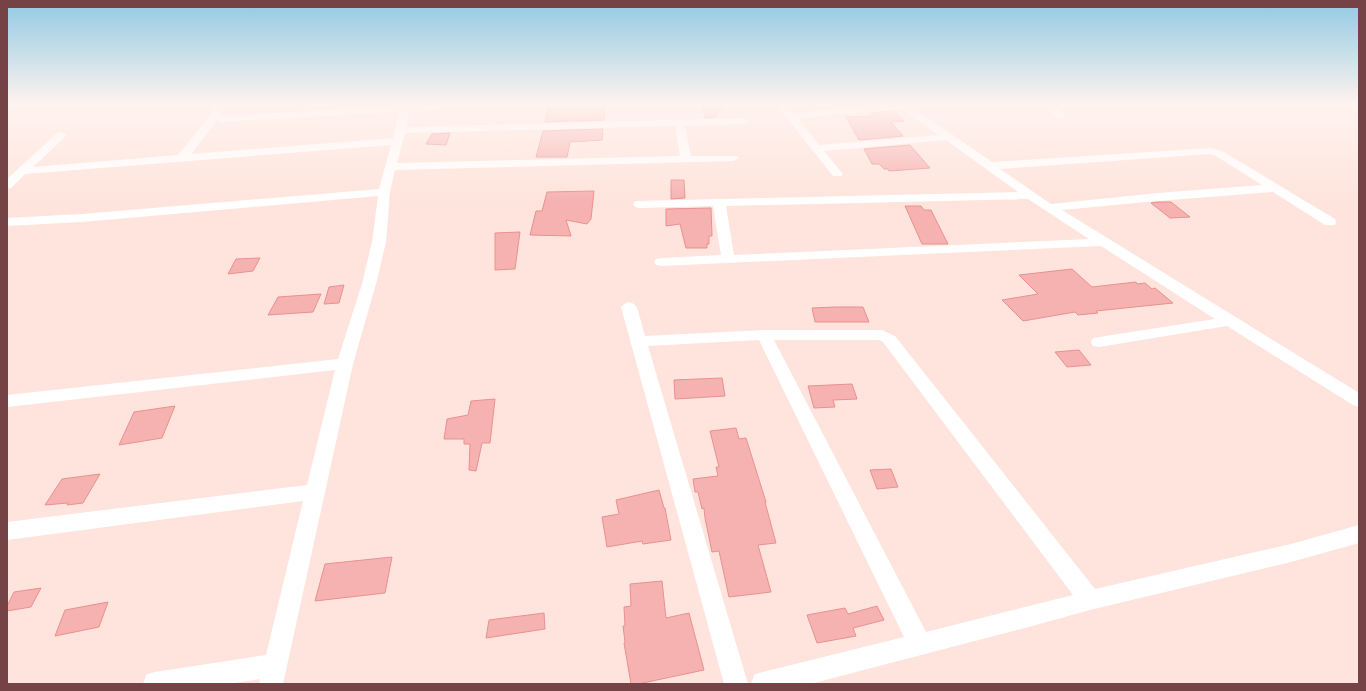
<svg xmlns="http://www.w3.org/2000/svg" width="1366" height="691" font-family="'Exo 2',sans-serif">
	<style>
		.building { fill: #f6b2b1; stroke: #ea9090 }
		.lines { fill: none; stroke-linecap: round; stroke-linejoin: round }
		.street { fill: #fff; fill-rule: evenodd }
	</style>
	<rect width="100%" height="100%" fill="#fee4dc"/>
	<g class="building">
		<polygon points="571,104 605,104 604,120 545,122 548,109 568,109 568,105"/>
		<polygon points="702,104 725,104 715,117 705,118"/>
		<polygon points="894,111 904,121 891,122 903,136 859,140 846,117 873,116 871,113"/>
		<polygon points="603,129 602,140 570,142 567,157 536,157 543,131"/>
		<polygon points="450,133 446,145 426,144 432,134"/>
		<polygon points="910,145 930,168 889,171 888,169 884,169 879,164 872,164 864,149"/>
		<polygon points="671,180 684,180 685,198 671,199"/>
		<polygon points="594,191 591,219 587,224 566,220 571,236 530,235 536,211 542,211 547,192"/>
		<polygon points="1158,202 1171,202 1190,217 1170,218 1151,203"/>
		<polygon points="905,206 921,206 924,210 931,210 948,244 922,244"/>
		<polygon points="711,208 712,236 709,236 709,244 707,244 707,248 686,248 680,224 666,226 666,209"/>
		<polygon points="520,232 515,269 495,270 495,233"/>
		<polygon points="260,258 253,271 228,274 236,259"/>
		<polygon points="1072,269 1092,287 1136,282 1137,284 1145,283 1152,289 1155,288 1173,303 1096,311 1098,313 1078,315 1075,312 1023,321 1002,300 1038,294 1019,275"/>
		<polygon points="344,285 339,303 324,304 329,287"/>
		<polygon points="321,294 313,312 268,315 278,297"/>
		<polygon points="835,307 863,307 869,322 815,322 812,308"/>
		<polygon points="1079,350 1091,365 1067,367 1055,352"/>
		<polygon points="722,378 725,396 675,399 674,380"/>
		<polygon points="852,384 857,399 833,400 835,407 814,408 808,386"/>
		<polygon points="495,399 490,443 482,443 476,471 469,470 470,444 464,444 464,439 444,439 447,419 468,415 471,401"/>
		<polygon points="175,406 162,438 119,445 134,412"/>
		<polygon points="736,428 739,439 746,438 766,502 765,502 776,543 758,545 771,592 729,597 719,551 712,552 705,518 704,508 702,509 698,492 695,492 693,479 718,476 716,467 719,467 710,431"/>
		<polygon points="891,469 898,487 877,489 870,470"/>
		<polygon points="100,474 83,503 67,505 68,503 45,505 62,479"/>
		<polygon points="659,490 664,508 665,508 671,540 643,544 642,541 607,547 602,517 619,514 616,500"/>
		<polygon points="392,557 385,593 315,601 325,564"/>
		<polygon points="662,581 666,618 689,613 704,670 638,684 631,684 624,643 625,642 623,626 625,626 624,607 631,606 630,584"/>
		<polygon points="41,588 31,607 7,611 7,606 14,592"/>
		<polygon points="108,602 99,627 55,636 65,610"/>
		<polygon points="877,606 884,620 853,628 856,636 817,643 807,615 845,608 848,614"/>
		<polygon points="544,613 545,629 486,638 489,620"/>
	</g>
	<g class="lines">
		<g class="street">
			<path d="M214 104H224L220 115 223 116 423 104H462L457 107 409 112 407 127 744 118 749 121 744 124 685 126 691 156H737L739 158 733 161 395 170 390 192 386 242 376 284 353 364 283 684H259L260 679 229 684H143L146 675 155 672 266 655 303 501 7 540V522L307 485 335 370 7 407V395L338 359 362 284 372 242 378 196 82 222 7 226V218L82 214 379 189 391 145 25 174 11 188 7 189V179L57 133 61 132 66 135 65 137 33 167 178 155 210 115ZM399 112 393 138 191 154 217 120 222 122ZM675 126 680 156 397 163 405 133Z"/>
			<path d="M776 104H786L793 113 889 104H908L992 162 1211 148 1224 152 1335 219 1336 222 1335 225H1325L1273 192 1157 201 1062 210 1359 393V407L1353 405 1227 326 1099 347 1093 346 1091 342 1093 338 1099 337 1215 319 1101 246 661 266 656 265 654 262 656 259 661 258 721 255 713 206 639 208 635 207 633 204 635 201 1018 192 946 140 824 151 843 174 841 176H833ZM902 109 938 135 819 145 798 118ZM1210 154 1216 156 1262 185 1157 193 1051 204 1000 169ZM1028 199 1089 239 734 255 726 206Z"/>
			<polygon points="1041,104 1053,104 1067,116 1062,119 1058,118"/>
			<path d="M629 302 634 304 637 307 645 336 764 330H882L895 336 1095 589 1291 544 1359 525V543L1291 562 1090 610 1025 628 810 684H751L754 675 763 672 904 637 759 340 648 346 748 684H724L621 307 624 304ZM774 340H879L883 342 1073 595 926 632Z"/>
		</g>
	</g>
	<linearGradient id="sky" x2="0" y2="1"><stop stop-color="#91c9e3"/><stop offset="0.52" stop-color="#fff3ef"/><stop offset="1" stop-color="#fff3ef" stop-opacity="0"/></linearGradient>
	<rect width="1366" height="201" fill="url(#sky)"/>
	<rect width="1366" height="691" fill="none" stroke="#754345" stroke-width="16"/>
</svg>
